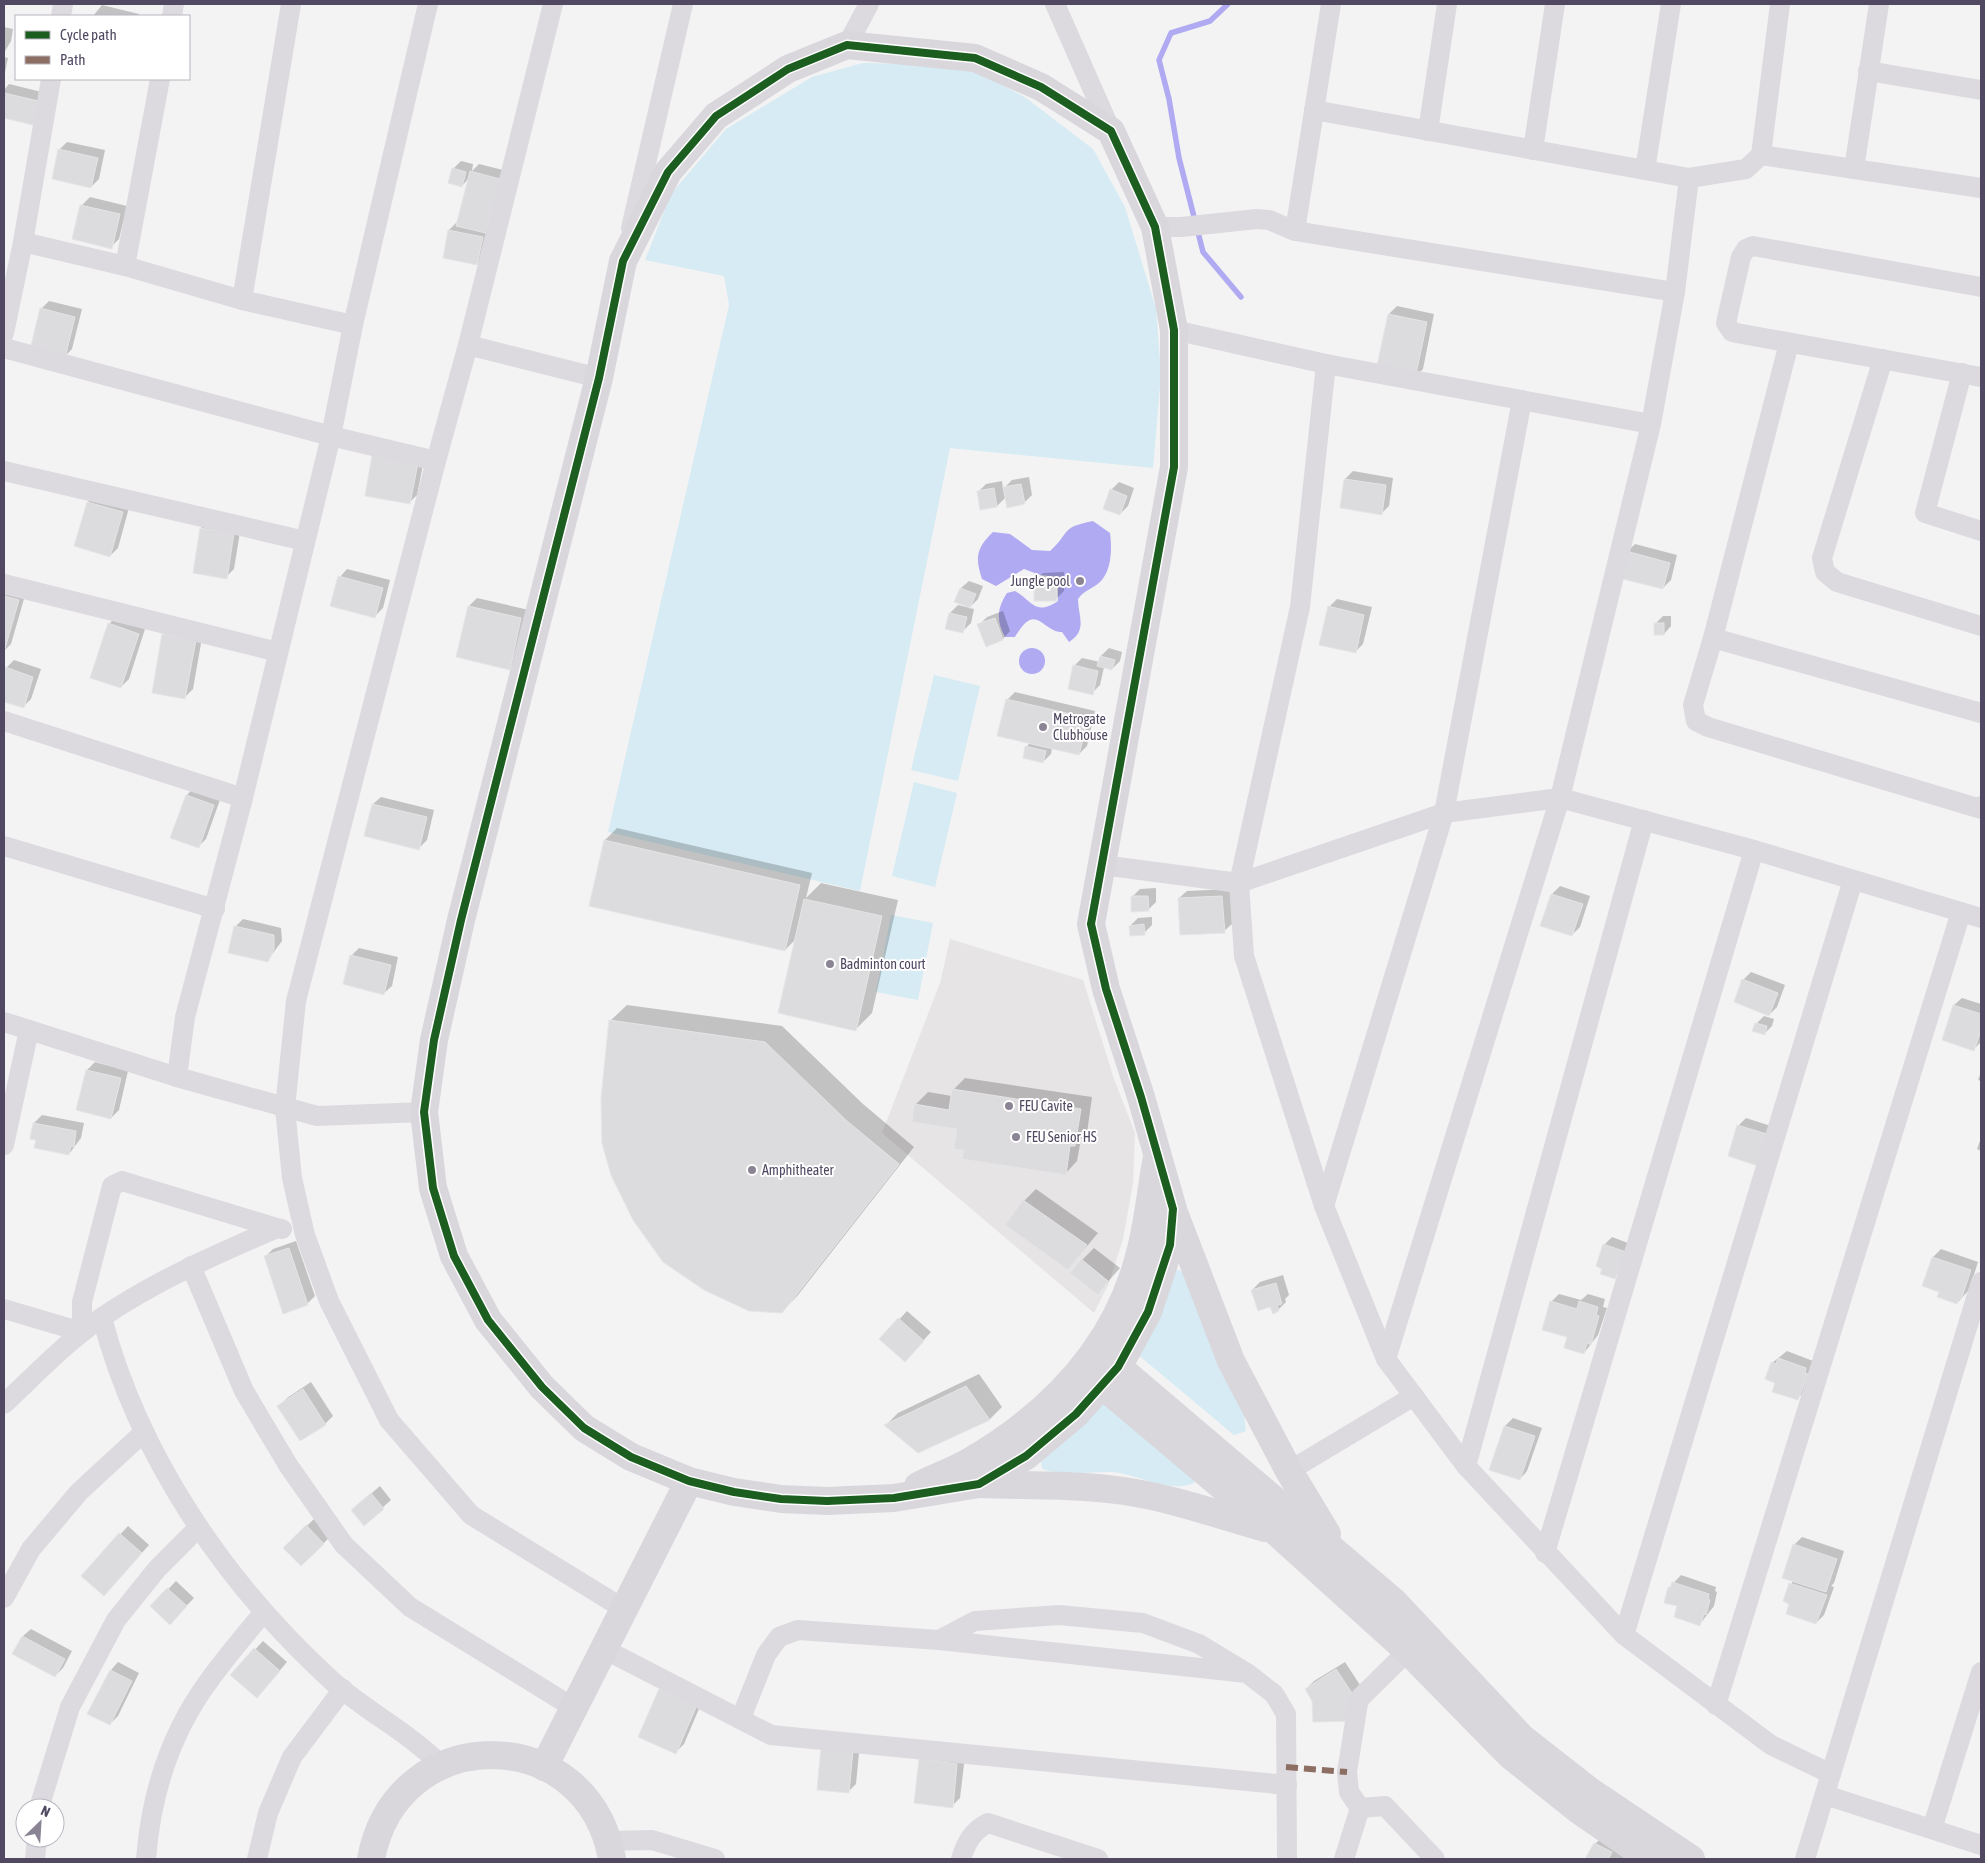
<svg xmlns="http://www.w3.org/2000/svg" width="1985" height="1863" font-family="'Asap Condensed',sans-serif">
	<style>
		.education { fill: #e6e4e5 }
		.green { fill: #d6ebf3 }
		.water { fill: #b0aaf2 }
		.shadow { fill: #0003 }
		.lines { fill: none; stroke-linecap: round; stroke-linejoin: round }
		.stream { stroke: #b0aaf2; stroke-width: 5.5 }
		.building { fill: #dcdcde; stroke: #e5e4e6 }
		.street { stroke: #dcdadf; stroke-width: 20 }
		.secondary { stroke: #d9d7dc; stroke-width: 28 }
		.quiet { stroke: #8d6e63; stroke-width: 6; stroke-dasharray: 12 6; stroke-linecap: butt }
		.cycleway-casing { stroke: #fff; stroke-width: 11 }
		.cycleway { stroke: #1b5e20; stroke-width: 8 }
		.poi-dot { fill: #8a8494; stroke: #fff; stroke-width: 2 }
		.labels { text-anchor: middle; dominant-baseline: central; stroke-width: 4; stroke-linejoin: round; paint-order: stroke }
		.poi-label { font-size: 14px; fill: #514861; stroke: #fff; text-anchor: start }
	</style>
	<rect width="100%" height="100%" fill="#f3f3f3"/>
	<polygon class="education" points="950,939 1083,980 1114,1079 1135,1133 1133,1184 1123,1239 1109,1283 1094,1313 882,1133 940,983"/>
	<g class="green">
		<polygon points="863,63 924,64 971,68 1026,98 1093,149 1125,207 1156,309 1161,374 1153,468 950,448 860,891 608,832 729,305 724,276 645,260 671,194 726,129 812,77"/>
		<polygon points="934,675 980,686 958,781 911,770"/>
		<polygon points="914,782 957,793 935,887 892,876"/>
		<polygon points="891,915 933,923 918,1000 876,992"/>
		<polygon points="1171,1270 1179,1270 1186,1275 1244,1414 1246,1431 1234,1435 1136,1353"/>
		<path d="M1111 1398 1197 1471 1194 1483C1168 1494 1139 1474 1112 1472 1088 1471 1065 1477 1042 1469L1040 1455Z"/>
	</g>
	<g class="water">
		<path d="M1093 521 1110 533C1112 548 1112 570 1100 582 1093 589 1084 590 1078 599 1078 616 1088 630 1069 642L1062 632C1042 632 1036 600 1015 637H1005C996 621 997 608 1007 593L1015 591C1033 602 1035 616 1058 601V577L1040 575 1024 569 996 586 982 579C975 558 976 548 993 532L1010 534 1032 550 1050 551C1072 531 1059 528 1093 521Z"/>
		<circle cx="1032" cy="661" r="13"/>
	</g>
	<g class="shadow">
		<polygon points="102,5 139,14 138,16 93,16"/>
		<polygon points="4,27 13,29 11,41 4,53"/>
		<polygon points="4,57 8,58 4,77"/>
		<polygon points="9,84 50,94 37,125 4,117 4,90"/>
		<polygon points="67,142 105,150 99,179 91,187 59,150"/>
		<polygon points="461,161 473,164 472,171 479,164 507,171 485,256 477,264 444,257 449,230 457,222 469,178 462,186 453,169"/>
		<polygon points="90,197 127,206 119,239 111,247 74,238 82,205"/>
		<polygon points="49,301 82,309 72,349 64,357 41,309"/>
		<polygon points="1397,306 1434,314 1423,369 1415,377 1378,369 1389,314"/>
		<polygon points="425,455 417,495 409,503 366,495"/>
		<polygon points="1353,471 1393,478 1389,506 1381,514 1345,479"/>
		<polygon points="1029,477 1032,495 1024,503 1006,497 997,506 978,492 986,484 1002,481 1003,489 1012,480"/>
		<polygon points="1119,482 1134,488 1128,506 1120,514 1111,490"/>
		<polygon points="96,494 130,504 118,548 110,556 88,502"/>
		<polygon points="209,520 241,526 234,569 226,577 201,528"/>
		<polygon points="1635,544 1677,555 1671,580 1663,588 1627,552"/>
		<polygon points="347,569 390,580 383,608 375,616 340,577"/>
		<polygon points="1064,572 1064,591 1056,599 1035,581 1043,573"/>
		<polygon points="969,581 983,586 978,599 969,608 974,609 971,623 963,631 950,613 958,605 966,607 961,588"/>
		<polygon points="4,586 26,592 11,644 4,651"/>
		<polygon points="477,598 529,610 517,660 509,668 458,656 469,606"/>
		<polygon points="1337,599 1372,607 1363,644 1355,652 1329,607"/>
		<polygon points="1003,611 1010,631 1003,639 979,625 987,617"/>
		<polygon points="117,616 146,626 129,679 121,687 109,624"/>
		<polygon points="1663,616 1671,616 1671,626 1664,634 1655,624"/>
		<polygon points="171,627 203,632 193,689 185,697 164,635"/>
		<polygon points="1109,648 1122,652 1120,661 1112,669 1104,667 1100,685 1092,693 1074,666 1082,658 1100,662 1101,656"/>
		<polygon points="14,660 41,669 31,699 23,707 4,700 4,676 6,668"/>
		<polygon points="1015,692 1095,711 1087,746 1079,754 1052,748 1051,754 1043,762 1026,747 1030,743 1007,700"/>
		<polygon points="194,787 221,797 206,839 198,847 187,795"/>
		<polygon points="381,797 434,810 427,840 419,848 373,804"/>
		<polygon points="617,828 812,873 806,898 821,883 898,900 872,1013 856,1029 796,939 785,950 605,840"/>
		<polygon points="1560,886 1590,896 1580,927 1572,935 1542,925 1552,894"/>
		<polygon points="1156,888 1156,902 1148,910 1132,897 1140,889"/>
		<polygon points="1230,889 1232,924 1224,931 1179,898 1187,891"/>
		<polygon points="1152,917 1152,925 1144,933 1130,926 1138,918"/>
		<polygon points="243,919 281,928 282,941 267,961 235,927"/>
		<polygon points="359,948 398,957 392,986 384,993 352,955"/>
		<polygon points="1751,972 1785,985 1777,1007 1769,1015 1743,980"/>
		<polygon points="1962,998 1981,1004 1981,1042 1974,1049 1943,1039 1954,1005"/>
		<polygon points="627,1005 782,1026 863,1104 914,1147 798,1295 782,1312 610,1021"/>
		<polygon points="1764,1016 1774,1019 1772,1026 1764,1034 1756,1024"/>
		<polygon points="95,1062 128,1071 119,1110 111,1118 87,1070"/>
		<polygon points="1981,1072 1981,1081 1978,1080"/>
		<polygon points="965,1078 1092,1097 1087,1133 1081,1139 1077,1161 1065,1174 965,1149 958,1128 915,1105 928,1092 952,1096 953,1090"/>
		<polygon points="42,1115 84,1123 81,1138 69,1154 37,1139 34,1123"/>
		<polygon points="1746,1118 1777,1128 1760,1165 1738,1126"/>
		<polygon points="1981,1138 1981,1151 1977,1149"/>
		<polygon points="1036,1189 1098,1233 1068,1269 1007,1225 1024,1201"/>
		<polygon points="1612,1237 1636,1246 1623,1269 1615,1277 1604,1245"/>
		<polygon points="296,1241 315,1296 307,1304 265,1257 273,1249"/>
		<polygon points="1094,1248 1120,1268 1098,1293 1082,1260"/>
		<polygon points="1941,1249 1978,1262 1969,1290 1957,1303 1941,1291 1924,1285 1933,1257"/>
		<polygon points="1283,1275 1289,1295 1285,1299 1286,1302 1278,1310 1252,1290 1260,1282"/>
		<polygon points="1559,1294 1581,1300 1588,1294 1605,1299 1603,1307 1607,1308 1598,1335 1584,1353 1551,1302"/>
		<polygon points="907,1311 931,1332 913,1352 881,1339"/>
		<polygon points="1787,1351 1813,1361 1806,1390 1798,1398 1777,1382 1772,1363"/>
		<polygon points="979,1374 1002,1407 990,1419 918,1451 886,1425 898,1413"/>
		<polygon points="311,1382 333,1416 325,1424 279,1406 287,1398"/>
		<polygon points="1513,1418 1542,1428 1527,1471 1520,1479 1491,1469 1505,1426"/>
		<polygon points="380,1486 391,1500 364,1524 360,1503"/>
		<polygon points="314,1519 331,1536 301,1565 284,1548"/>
		<polygon points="128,1526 149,1545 112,1586 83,1575"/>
		<polygon points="1802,1537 1844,1551 1834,1583 1831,1586 1834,1587 1824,1615 1816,1623 1791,1603 1794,1545"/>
		<polygon points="1681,1575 1716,1587 1715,1591 1717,1592 1714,1606 1700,1624 1679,1606 1669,1588"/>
		<polygon points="176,1581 194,1598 170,1623 152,1606"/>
		<polygon points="31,1629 72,1651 63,1668 55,1676 14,1654 23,1636"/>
		<polygon points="263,1641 287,1662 264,1689 232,1675"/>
		<polygon points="118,1662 139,1673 118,1716 110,1724 111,1670"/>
		<polygon points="1345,1662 1360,1685 1360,1712 1314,1701 1306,1689 1314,1681"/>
		<polygon points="668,1682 704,1697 684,1744 676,1752 639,1736 660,1689"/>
		<polygon points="860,1743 856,1784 848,1792 818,1789"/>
		<polygon points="965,1756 960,1798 952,1806 920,1760"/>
		<polygon points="1603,1836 1632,1859 1587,1859 1595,1844"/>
	</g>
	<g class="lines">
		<polyline class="stream" points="1228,4 1210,21 1171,33 1159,60 1169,99 1179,158 1203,252 1241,297"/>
	</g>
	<g class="building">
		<polygon points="4,93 43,102 37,126 4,118"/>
		<polygon points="58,149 98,158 91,188 52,179"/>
		<polygon points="452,168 466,172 462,187 448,183"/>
		<polygon points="470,171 500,179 486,233 456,226"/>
		<polygon points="80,205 120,214 112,249 72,239"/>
		<polygon points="448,230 483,237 477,265 443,258"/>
		<polygon points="40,308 75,317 65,358 30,350"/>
		<polygon points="1388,314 1427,322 1415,379 1376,370"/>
		<polygon points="372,455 418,463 410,504 365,496"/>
		<polygon points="1344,479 1386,485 1382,515 1340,508"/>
		<polygon points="1021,484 1025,504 1007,508 1003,487"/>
		<polygon points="994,488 997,507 980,510 977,491"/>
		<polygon points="1110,489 1127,496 1120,515 1103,509"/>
		<polygon points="87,502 123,512 110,557 74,546"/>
		<polygon points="200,528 234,533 227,579 193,573"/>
		<polygon points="1626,551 1670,563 1663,589 1619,578"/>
		<polygon points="338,576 383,588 375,618 330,606"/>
		<polygon points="1034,580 1056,580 1057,601 1034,601"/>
		<polygon points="960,588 976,594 970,608 954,602"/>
		<polygon points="4,596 19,600 4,652"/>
		<polygon points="468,606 521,618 510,670 456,657"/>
		<polygon points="1328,606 1364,615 1356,653 1319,645"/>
		<polygon points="949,613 967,617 963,633 945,629"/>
		<polygon points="995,618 1003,640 986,647 977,624"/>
		<polygon points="108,623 139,634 121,688 90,678"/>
		<rect x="1654" y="623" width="10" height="12"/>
		<polygon points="162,634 196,640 185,699 152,693"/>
		<polygon points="1100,656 1115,660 1112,670 1097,666"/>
		<polygon points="1073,665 1098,671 1093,695 1068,689"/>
		<polygon points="5,667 33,677 24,708 4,702"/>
		<polygon points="1006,699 1088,718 1079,755 997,736"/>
		<polygon points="1025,746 1046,751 1043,763 1023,758"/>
		<polygon points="186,795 214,805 199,848 170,838"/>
		<polygon points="372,804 427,817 419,850 364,836"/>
		<polygon points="604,840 800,885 785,951 589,906"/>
		<polygon points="1551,894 1583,904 1572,936 1540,926"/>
		<polygon points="1131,896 1148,896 1149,911 1131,912"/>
		<polygon points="1222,896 1225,933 1180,935 1178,898"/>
		<polygon points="804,899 882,916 856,1031 778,1013"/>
		<polygon points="1144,924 1145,935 1130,936 1129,926"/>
		<polygon points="234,926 274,935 274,949 268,962 228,953"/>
		<polygon points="350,955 391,965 384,995 343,984"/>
		<polygon points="1742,979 1778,993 1769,1016 1734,1002"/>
		<polygon points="1953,1005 1981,1014 1981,1030 1974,1051 1942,1040"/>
		<polygon points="609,1020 765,1042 847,1121 899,1164 782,1313 749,1311 704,1290 663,1262 633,1220 611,1175 602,1143 601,1098"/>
		<polygon points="1755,1023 1767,1026 1765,1035 1752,1031"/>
		<polygon points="86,1070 121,1078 111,1119 76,1110"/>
		<polygon points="952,1089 1081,1109 1075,1146 1070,1146 1066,1175 962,1159 964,1150 954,1149 957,1129 912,1122 914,1104 949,1110"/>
		<polygon points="33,1123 76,1131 74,1147 71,1146 69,1155 34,1148 36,1140 30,1139"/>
		<polygon points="1737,1125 1770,1135 1761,1167 1728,1156"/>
		<polygon points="1023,1200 1087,1245 1068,1270 1005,1225"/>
		<polygon points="1603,1244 1626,1252 1615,1279 1600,1274 1602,1269 1596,1266"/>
		<polygon points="289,1248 308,1305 283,1314 264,1256"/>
		<polygon points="1932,1257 1971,1270 1961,1300 1959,1298 1957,1304 1937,1297 1939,1292 1922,1286"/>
		<polygon points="1081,1259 1108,1281 1098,1295 1070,1273"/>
		<polygon points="1276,1283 1282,1304 1277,1305 1279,1311 1273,1314 1270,1307 1258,1311 1251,1290"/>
		<polygon points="1550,1301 1577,1309 1579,1301 1598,1307 1596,1315 1599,1316 1591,1345 1587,1343 1584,1354 1564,1348 1567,1337 1542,1330"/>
		<polygon points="898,1318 924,1341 905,1362 879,1339"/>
		<polygon points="1778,1358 1806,1368 1805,1373 1808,1374 1798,1400 1772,1392 1775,1383 1765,1379 1771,1362 1776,1364"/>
		<polygon points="966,1386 990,1420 918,1453 884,1425"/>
		<polygon points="303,1389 326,1425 300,1441 277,1406"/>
		<polygon points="1504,1426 1535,1436 1520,1480 1489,1470"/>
		<polygon points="371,1493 384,1509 364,1526 351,1510"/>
		<polygon points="306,1525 324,1544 301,1566 283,1548"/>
		<polygon points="119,1533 142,1553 104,1596 81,1576"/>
		<polygon points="1793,1544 1837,1559 1826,1592 1782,1578"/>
		<polygon points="1672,1582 1709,1594 1708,1599 1710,1600 1706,1615 1704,1614 1700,1626 1674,1617 1677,1606 1664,1603 1668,1587 1670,1588"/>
		<polygon points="1789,1583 1827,1595 1816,1624 1786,1614 1789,1604 1783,1601"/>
		<polygon points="167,1588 187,1606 170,1625 150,1606"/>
		<polygon points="22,1636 65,1659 55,1677 12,1654"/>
		<polygon points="254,1648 280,1671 257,1698 230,1675"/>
		<polygon points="1336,1669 1352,1693 1353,1721 1313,1722 1312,1701 1305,1689"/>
		<polygon points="110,1670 132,1681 110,1725 87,1714"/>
		<polygon points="659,1689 697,1705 676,1754 638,1737"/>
		<polygon points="821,1747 853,1750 849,1793 817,1790"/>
		<polygon points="919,1759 957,1764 953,1808 914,1803"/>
		<polygon points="1594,1843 1612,1852 1609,1858 1611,1859 1585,1859"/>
	</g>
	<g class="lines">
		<g class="street">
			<polyline points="553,4 468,345 436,461 296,1001 285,1108 292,1178 305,1235 329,1301 389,1420 471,1515 624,1609"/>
			<polyline points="1055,4 1111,131"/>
			<polyline points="1331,4 1295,231 1675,292"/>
			<polyline points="61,16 63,4"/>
			<polyline points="172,16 174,4"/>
			<polyline points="847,45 869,4"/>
			<polyline points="1868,71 1981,90"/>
			<polyline points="1314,110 1689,178"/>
			<polyline points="1428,131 1447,4"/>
			<polyline points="1533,150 1555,4"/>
			<polyline points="1761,155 1981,188"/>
			<polyline points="1854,169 1879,4"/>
			<polyline points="1645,170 1671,4"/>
			<polyline points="1155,227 1181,227 1257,219 1269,220 1295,231"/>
			<polyline points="631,228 683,4"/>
			<polyline points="23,242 125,266 242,300 353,325"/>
			<polyline points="125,266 160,79"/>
			<polyline points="1981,287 1753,246 1746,249 1741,257 1726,323 1732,332 1742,334 1981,377"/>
			<polyline points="242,300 291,4"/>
			<polyline points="1174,330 1326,364 1651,424 1560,798 1386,1359"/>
			<polyline points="4,333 23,242 51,79"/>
			<polyline points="1789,343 1713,638 1693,705 1696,721 1708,727 1981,809 1981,806"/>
			<polyline points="468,345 599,378"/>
			<polyline points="4,348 331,436 436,461"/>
			<polyline points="1883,359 1822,558 1825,572 1837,582 1981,626"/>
			<polyline points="1326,364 1300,607 1239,883 1244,956 1324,1206 1386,1359 1466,1466 1624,1635 1771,1745 1831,1774"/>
			<polyline points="1962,373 1925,513 1981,531"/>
			<polyline points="1651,424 1675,292 1689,178 1746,169 1761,155 1780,4"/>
			<polyline points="4,471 305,541"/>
			<polyline points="4,584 278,652"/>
			<polyline points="1713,638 1981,713"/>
			<polyline points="4,721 243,798"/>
			<polyline points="4,846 215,909"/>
			<polyline points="1102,865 1239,883 1444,813 1560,798 1754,850 1981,918"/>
			<polyline points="4,1022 177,1077 317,1116 424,1112"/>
			<polyline points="177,1077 185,1017 243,798 331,436 353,325 428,4"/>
			<polyline points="4,1145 29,1030"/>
			<polyline points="1324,1206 1444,813 1522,400"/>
			<polyline points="191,1266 244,1391 288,1465 344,1545 410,1607 574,1708"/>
			<polyline points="4,1309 82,1332 82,1302 112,1186 122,1181 277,1228"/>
			<path d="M102 1318C139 1457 225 1583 331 1680 365 1711 407 1731 441 1765"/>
			<path d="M4 1404C35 1375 65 1343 101 1318 155 1281 217 1254 277 1228L282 1229"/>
			<polyline points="1466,1466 1644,820"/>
			<polyline points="1289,1471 1414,1396"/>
			<polyline points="1545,1553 1754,850"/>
			<polyline points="4,1598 31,1549 79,1492 144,1432"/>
			<polyline points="1624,1635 1853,880"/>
			<polyline points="604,1649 771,1735 1287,1785"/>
			<polyline points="1247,1673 939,1640 975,1621 1059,1615 1143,1623 1199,1644 1247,1673 1274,1694 1286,1714 1287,1859"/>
			<polyline points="1716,1705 1961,912"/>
			<polyline points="741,1718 766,1655 779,1637 798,1630 939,1640"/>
			<polyline points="1825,1795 1981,1845"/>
			<polyline points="39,1808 70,1707 116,1620 157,1569 198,1528"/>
			<polyline points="1360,1808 1349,1792 1347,1772 1358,1703 1361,1697 1408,1651"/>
			<polyline points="1360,1808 1385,1806 1435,1859"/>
			<polyline points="1932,1829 1981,1672"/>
			<polyline points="609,1841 652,1840 715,1859"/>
			<polyline points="35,1859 37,1838"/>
			<path d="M146 1859C151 1794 171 1731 211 1678 227 1656 246 1634 263 1613"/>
			<polyline points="257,1859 268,1813 292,1757 343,1689"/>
			<path d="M961 1859C966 1843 972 1831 988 1823L1098 1859"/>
			<polyline points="1344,1859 1360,1808"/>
			<polyline points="1805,1859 1981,1282"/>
		</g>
		<g class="secondary">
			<polygon points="847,45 975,58 1041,87 1111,131 1155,227 1174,330 1174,467 1091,924 1106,989 1141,1097 1173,1209 1170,1245 1148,1312 1118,1367 1076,1414 1026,1456 979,1484 894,1498 827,1501 781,1499 734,1492 689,1481 631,1457 584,1428 542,1387 488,1320 454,1256 433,1188 424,1112 434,1040 461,920 599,378 623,261 668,172 716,116 788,69"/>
			<polyline points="1175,1215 1231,1361 1289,1471 1327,1534"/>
			<polyline points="1098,1350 1394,1602 1522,1738 1591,1792 1691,1859"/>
			<polyline points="1083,1369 1274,1530 1408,1651 1510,1755 1580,1811 1650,1859"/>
			<path d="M979 1484C1027 1486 1077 1484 1124 1491 1172 1498 1219 1515 1265 1528"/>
			<path d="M918 1486C934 1478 953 1471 969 1462 1053 1413 1118 1346 1141 1249 1148 1221 1151 1191 1156 1162"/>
			<polyline points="544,1767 689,1481"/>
			<path d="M371 1859C397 1720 588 1721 612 1859"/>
		</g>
		<polyline class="quiet" points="1286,1767 1347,1772"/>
		<defs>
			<polygon id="cycleway" points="847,45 975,58 1041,87 1111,131 1155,227 1174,330 1174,467 1091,924 1106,989 1141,1097 1173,1209 1170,1245 1148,1312 1118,1367 1076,1414 1026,1456 979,1484 894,1498 827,1501 781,1499 734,1492 689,1481 631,1457 584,1428 542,1387 488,1320 454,1256 433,1188 424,1112 434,1040 461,920 599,378 623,261 668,172 716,116 788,69"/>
		</defs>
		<use href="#cycleway" class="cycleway-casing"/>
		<use href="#cycleway" class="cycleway"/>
	</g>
	<g class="poi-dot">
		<circle cx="1080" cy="581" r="5"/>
		<circle cx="1043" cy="727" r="5"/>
		<circle cx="830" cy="964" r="5"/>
		<circle cx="1009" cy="1106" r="5"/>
		<circle cx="1016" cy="1137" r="5"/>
		<circle cx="752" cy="1170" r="5"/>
	</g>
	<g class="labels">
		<g class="poi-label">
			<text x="1070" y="581" text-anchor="end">Jungle pool</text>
			<text x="1053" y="719">Metrogate<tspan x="1053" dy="16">Clubhouse</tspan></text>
			<text x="840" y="964">Badminton court</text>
			<text x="1019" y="1106">FEU Cavite</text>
			<text x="1026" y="1137">FEU Senior HS</text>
			<text x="762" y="1170">Amphitheater</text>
		</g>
	</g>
	<rect width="1985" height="1863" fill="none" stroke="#514861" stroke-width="10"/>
	<rect x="15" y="15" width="175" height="65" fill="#ffffff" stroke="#b9b6c0"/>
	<rect x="25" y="31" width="25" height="8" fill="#1b5e20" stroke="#b9b6c0"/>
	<text x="60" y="40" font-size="15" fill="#514861">Cycle path</text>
	<rect x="25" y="56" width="25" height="8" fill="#8d6e63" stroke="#b9b6c0"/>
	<text x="60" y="65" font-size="15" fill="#514861">Path</text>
	<g transform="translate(40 1823) rotate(25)"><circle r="24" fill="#ffffff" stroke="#b9b6c0"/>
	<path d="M0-4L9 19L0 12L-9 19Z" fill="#8a8494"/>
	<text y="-8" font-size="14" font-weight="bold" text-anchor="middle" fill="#514861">N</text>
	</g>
</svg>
